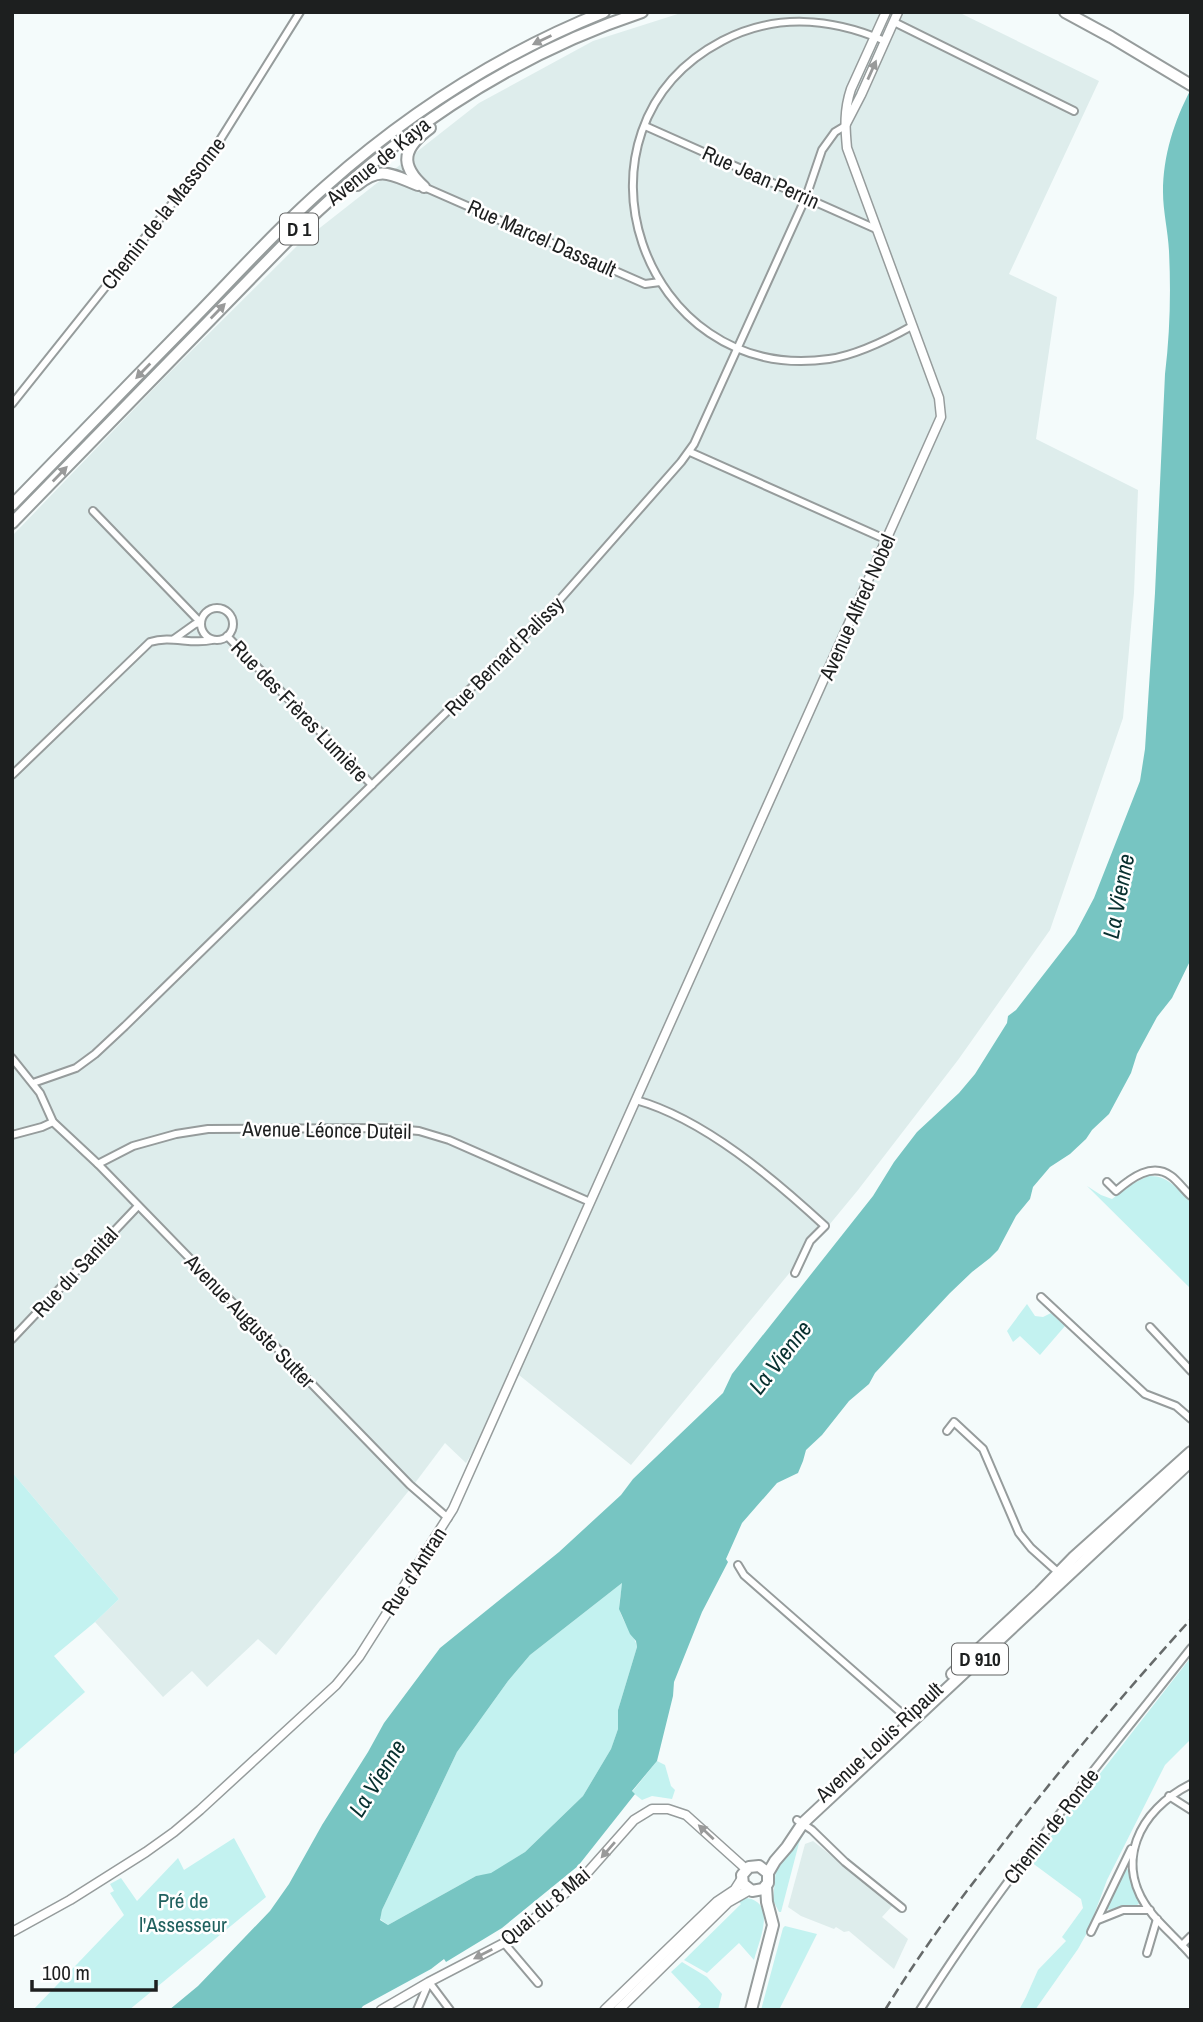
<svg xmlns="http://www.w3.org/2000/svg" width="1203" height="2022" font-family="'Archivo Narrow',sans-serif">
	<style>
		.built { fill: #deedec }
		.green { fill: #c3f2f0 }
		.water { fill: #77c5c2; fill-rule: evenodd }
		.lines { fill: none; stroke-linecap: round; stroke-linejoin: round }
		.minor-casing { stroke: #969c9c; stroke-width: 10 }
		.tertiary-casing { stroke: #969c9c; stroke-width: 11 }
		.secondary-casing { stroke: #969c9c; stroke-width: 12 }
		.primary-casing { stroke: #969c9c; stroke-width: 14 }
		.minor { stroke: #fff; stroke-width: 6 }
		.tertiary { stroke: #fff; stroke-width: 8 }
		.secondary { stroke: #fff; stroke-width: 9 }
		.primary { stroke: #fff; stroke-width: 10 }
		.rail { stroke: #666a6a; stroke-width: 2.5; stroke-dasharray: 10 5; stroke-linecap: butt }
		.oneway { fill: #999a9a }
		.labels { text-anchor: middle; dominant-baseline: central; stroke-width: 5; stroke-linejoin: round; paint-order: stroke }
		.shield { fill: #fff; stroke: #616262; stroke-width: 2 }
		.shield-label { font-size: 19px; font-weight: bold; fill: #1d1f1f }
		.street-label { font-size: 21px; fill: #1d1f1f; stroke: #fff }
		.park-label { font-size: 21px; fill: #20615f; stroke: #fff }
		.water-label { font-size: 23px; font-style: italic; fill: #07302f; stroke: #fff }
	</style>
	<rect width="100%" height="100%" fill="#f4fbfb"/>
	<g class="built">
		<polygon points="684,12 958,12 1099,81 1009,274 1057,297 1036,439 1138,490 1134,593 1123,718 1050,930 958,1060 858,1190 631,1465 519,1375 466,1463 445,1443 415,1483 276,1655 258,1639 207,1687 192,1671 163,1697 95,1622 119,1599 12,1472 12,536 164,378 298,245 479,103 593,41"/>
		<polygon points="813,1841 893,1905 882,1917 908,1939 894,1969 849,1931 844,1932 836,1927 834,1929 801,1916 788,1907 805,1844"/>
	</g>
	<g class="green">
		<path d="M1148 1176C1168 1175 1178 1189 1191 1203V1289L1087 1186 1101 1195 1112 1199 1132 1184Z"/>
		<polygon points="1027,1304 1035,1316 1043,1317 1051,1313 1065,1326 1040,1355 1020,1336 1013,1342 1007,1331"/>
		<polygon points="12,1472 119,1599 95,1622 54,1656 85,1692 12,1756"/>
		<path d="M622 1583C622 1592 618 1602 620 1611 623 1623 636 1638 637 1647L618 1710V1729L611 1749 583 1796 525 1852 491 1874 476 1876 388 1925 380 1919 382 1910 457 1752 508 1681 530 1655Z"/>
		<polygon points="1191,1657 1191,1739 1165,1765 1107,1880 1088,1931 1078,1949 1035,2010 1019,2010 1026,1997 1038,1970 1066,1941 1062,1937 1083,1908 1081,1899 1031,1862"/>
		<polygon points="657,1761 665,1765 671,1786 675,1790 672,1799 652,1796 642,1800 632,1792"/>
		<polygon points="802,1833 804,1833 799,1843 781,1912 779,1912 773,1900 776,1868"/>
		<polygon points="234,1838 266,1897 129,2010 33,2010 124,1915 110,1893 114,1891 110,1884 121,1878 137,1901 178,1858 184,1870"/>
		<polygon points="1128,1869 1130,1871 1140,1903 1137,1905 1127,1905 1109,1910 1107,1908 1125,1870"/>
		<path d="M747 1898C777 1903 759 1941 754 1960L739 1943 707 1973 684 1960 741 1904 738 1901Z"/>
		<polygon points="785,1926 817,1934 779,2010 761,2010 783,1928"/>
		<polygon points="682,1962 707,1977 722,1994 718,2010 696,2010 701,2004 671,1972"/>
	</g>
	<path class="water" d="M1191 89V959L1172 998 1157 1017 1137 1054 1131 1073 1109 1114 1092 1130 1086 1139 1070 1154 1050 1167 1033 1187 1030 1199 1016 1216 998 1250 990 1258 972 1272 950 1293 875 1373 869 1384 849 1401 822 1435 806 1450 803 1461 798 1473 777 1483 742 1523 726 1559 728 1562 702 1612 674 1682 673 1696 657 1761 632 1791 635 1794 578 1866 502 1928 446 1962 444 1959 431 1969 363 2006 360 2010H169L198 1986 270 1911 289 1884 322 1825 368 1752 384 1723 440 1648 559 1552 621 1495 633 1479 723 1393 732 1374 873 1196 894 1162 917 1132 959 1093 975 1074 1007 1023 1008 1016 1016 1010 1075 934 1094 898 1140 781 1145 749 1155 593 1165 374C1170 333 1171 292 1169 251 1168 231 1163 211 1163 192 1163 156 1174 121 1191 89ZM622 1583 619 1609 630 1634 636 1641 637 1647 618 1710V1729L611 1749 583 1796 525 1852 491 1873 476 1876 388 1925 380 1920 382 1910 457 1752 508 1681 530 1655Z"/>
	<g class="lines">
		<defs>
			<g id="minor">
				<polyline points="894,22 1074,111"/>
				<path d="M885 41C832 18 775 13 722 41 555 129 641 386 829 359 857 355 887 340 912 326"/>
				<polyline points="645,126 876,229"/>
				<polyline points="424,187 645,284 660,282"/>
				<polyline points="12,404 210,156 300,12"/>
				<polyline points="690,452 887,540"/>
				<polyline points="93,511 201,623 195,624 174,639"/>
				<circle cx="217" cy="624" r="16"/>
				<polyline points="227,636 372,785"/>
				<path d="M12 775 150 642C171 635 191 645 212 640"/>
				<polyline points="12,1058 40,1093 53,1122 98,1164 410,1485 448,1518"/>
				<polyline points="33,1083 76,1068 95,1054 125,1026 548,613 681,462 694,444 806,197 822,150 835,132 845,126"/>
				<path d="M636 1100C704 1119 774 1179 825 1226L810 1241 795 1273"/>
				<polyline points="12,1135 42,1127 53,1122"/>
				<polyline points="98,1164 133,1146 176,1134 208,1129 384,1128 419,1131 449,1140 590,1202"/>
				<path d="M1107 1182 1116 1191C1131 1178 1152 1162 1171 1176 1178 1181 1184 1190 1191 1196"/>
				<polyline points="1041,1297 1145,1394 1176,1406 1191,1419"/>
				<polyline points="1150,1327 1191,1371"/>
				<polyline points="12,1339 138,1206"/>
				<polyline points="947,1431 954,1422 983,1449 1019,1533 1031,1548 1061,1575"/>
				<polyline points="738,1565 744,1575 906,1717"/>
				<path d="M1191 1784C1139 1810 1111 1864 1153 1915 1165 1929 1179 1941 1191 1955"/>
				<polyline points="1169,1796 1191,1810"/>
				<polyline points="797,1820 812,1830 845,1862 902,1908"/>
				<polyline points="1098,1920 1123,1910 1150,1910"/>
				<polyline points="1091,1932 1131,1849"/>
				<polyline points="504,1943 538,1983"/>
				<polyline points="1182,1945 1191,1936"/>
				<polyline points="1147,1953 1157,1919"/>
				<polyline points="417,2010 429,1982 450,2010"/>
				<path d="M920 2010C1000 1882 1098 1766 1191 1648"/>
			</g>
			<g id="tertiary">
				<polyline points="846,124 861,95 898,12"/>
				<path d="M12 1932 70 1900 146 1852 174 1832 200 1810 336 1685 359 1657 453 1509 941 417 939 398 847 148C845 127 844 110 851 89L886 12"/>
				<polyline points="381,2010 429,1982 504,1943 579,1882 634,1820 652,1809 668,1809 686,1815 746,1869"/>
			</g>
			<g id="secondary">
				<polyline points="605,2010 717,1902 735,1890 742,1879"/>
				<polyline points="618,2010 728,1902 749,1890"/>
			</g>
			<g id="primary">
				<polyline points="1065,12 1111,37 1191,85"/>
				<path d="M357 185C381 165 392 175 418 185"/>
				<path d="M424 187C398 164 404 147 430 128"/>
				<path d="M12 505C73 442 133 380 194 318 237 274 279 227 326 186 408 113 502 53 604 12"/>
				<path d="M12 523 292 236C391 137 509 56 642 12"/>
				<polyline points="952,1674 1040,1592 1074,1557 1191,1452"/>
				<polyline points="768,1873 759,1866 749,1867 742,1875 743,1884 752,1891 763,1889 768,1883 768,1873 775,1861 787,1847 803,1823 1191,1461"/>
				<polyline points="751,2010 773,1925 767,1902 766,1886"/>
			</g>
		</defs>
		<use href="#minor" class="minor-casing"/>
		<use href="#tertiary" class="tertiary-casing"/>
		<use href="#secondary" class="secondary-casing"/>
		<use href="#primary" class="primary-casing"/>
		<use href="#minor" class="minor"/>
		<use href="#tertiary" class="tertiary"/>
		<use href="#secondary" class="secondary"/>
		<use href="#primary" class="primary"/>
		<path class="rail" d="M885 2010C915 1961 948 1915 983 1870 1048 1783 1118 1700 1191 1619"/>
	</g>
	<defs><path id="oneway-solid" d="M-6-.8H1V-3.2L6.5 0L1 3.2V.8H-6Z" transform="scale(1.75)"/></defs>
	<g class="oneway">
		<use href="#oneway-solid" transform="translate(542 40) rotate(154)"/>
		<use href="#oneway-solid" transform="translate(872 70) rotate(-66)"/>
		<use href="#oneway-solid" transform="translate(218 311) rotate(-46)"/>
		<use href="#oneway-solid" transform="translate(143 371) rotate(134)"/>
		<use href="#oneway-solid" transform="translate(60 474) rotate(-46)"/>
		<use href="#oneway-solid" transform="translate(706 1832) rotate(-137)"/>
		<use href="#oneway-solid" transform="translate(608 1850) rotate(131)"/>
		<use href="#oneway-solid" transform="translate(483 1954) rotate(153)"/>
	</g>
	<g class="labels">
		<g class="shield">
			<rect x="280" y="213.5" width="38" height="31" rx="5"/>
			<rect x="952" y="1643.5" width="56" height="31" rx="5"/>
		</g>
		<g class="shield-label">
			<text x="299" y="229">D 1</text>
			<text x="980" y="1659">D 910</text>
		</g>
		<g class="street-label">
			<text transform="translate(378 161) rotate(-39)">Avenue de Kaya</text>
			<text transform="translate(761 177) rotate(24)">Rue Jean Perrin</text>
			<text transform="translate(163 213) rotate(-52)">Chemin de la Massonne</text>
			<text transform="translate(542 238) rotate(24)">Rue Marcel Dassault</text>
			<text transform="translate(857 607) rotate(-66)">Avenue Alfred Nobel</text>
			<text transform="translate(504 656) rotate(-45)">Rue Bernard Palissy</text>
			<text transform="translate(300 711) rotate(46)">Rue des Frères Lumière</text>
			<text transform="translate(327 1130) rotate(1)">Avenue Léonce Duteil</text>
			<text transform="translate(75 1272) rotate(-47)">Rue du Sanital</text>
			<text transform="translate(250 1321) rotate(46)">Avenue Auguste Sutter</text>
			<text transform="translate(414 1571) rotate(-57)">Rue d'Antran</text>
			<text transform="translate(879 1742) rotate(-43)">Avenue Louis Ripault</text>
			<text transform="translate(1051 1826) rotate(-52)">Chemin de Ronde</text>
			<text transform="translate(545 1906) rotate(-40)">Quai du 8 Mai</text>
		</g>
		<g class="park-label">
			<text x="183" y="1900">Pré de<tspan x="183" dy="24">l'Assesseur</tspan></text>
		</g>
		<g class="water-label">
			<text transform="translate(1118 896) rotate(-79)">La Vienne</text>
			<text transform="translate(780 1357) rotate(-52)">La Vienne</text>
			<text transform="translate(377 1778) rotate(-58)">La Vienne</text>
		</g>
	</g>
	<rect width="1203" height="2022" fill="none" stroke="#1d1f1f" stroke-width="28"/>
	<path d="M32 1980v10h124v-10" fill="none" stroke="#1d1f1f" stroke-width="3.5"/>
	<text x="42" y="1980" font-size="21" fill="#1d1f1f" stroke="#ffffff" stroke-width="5" paint-order="stroke">100 m</text>
</svg>
